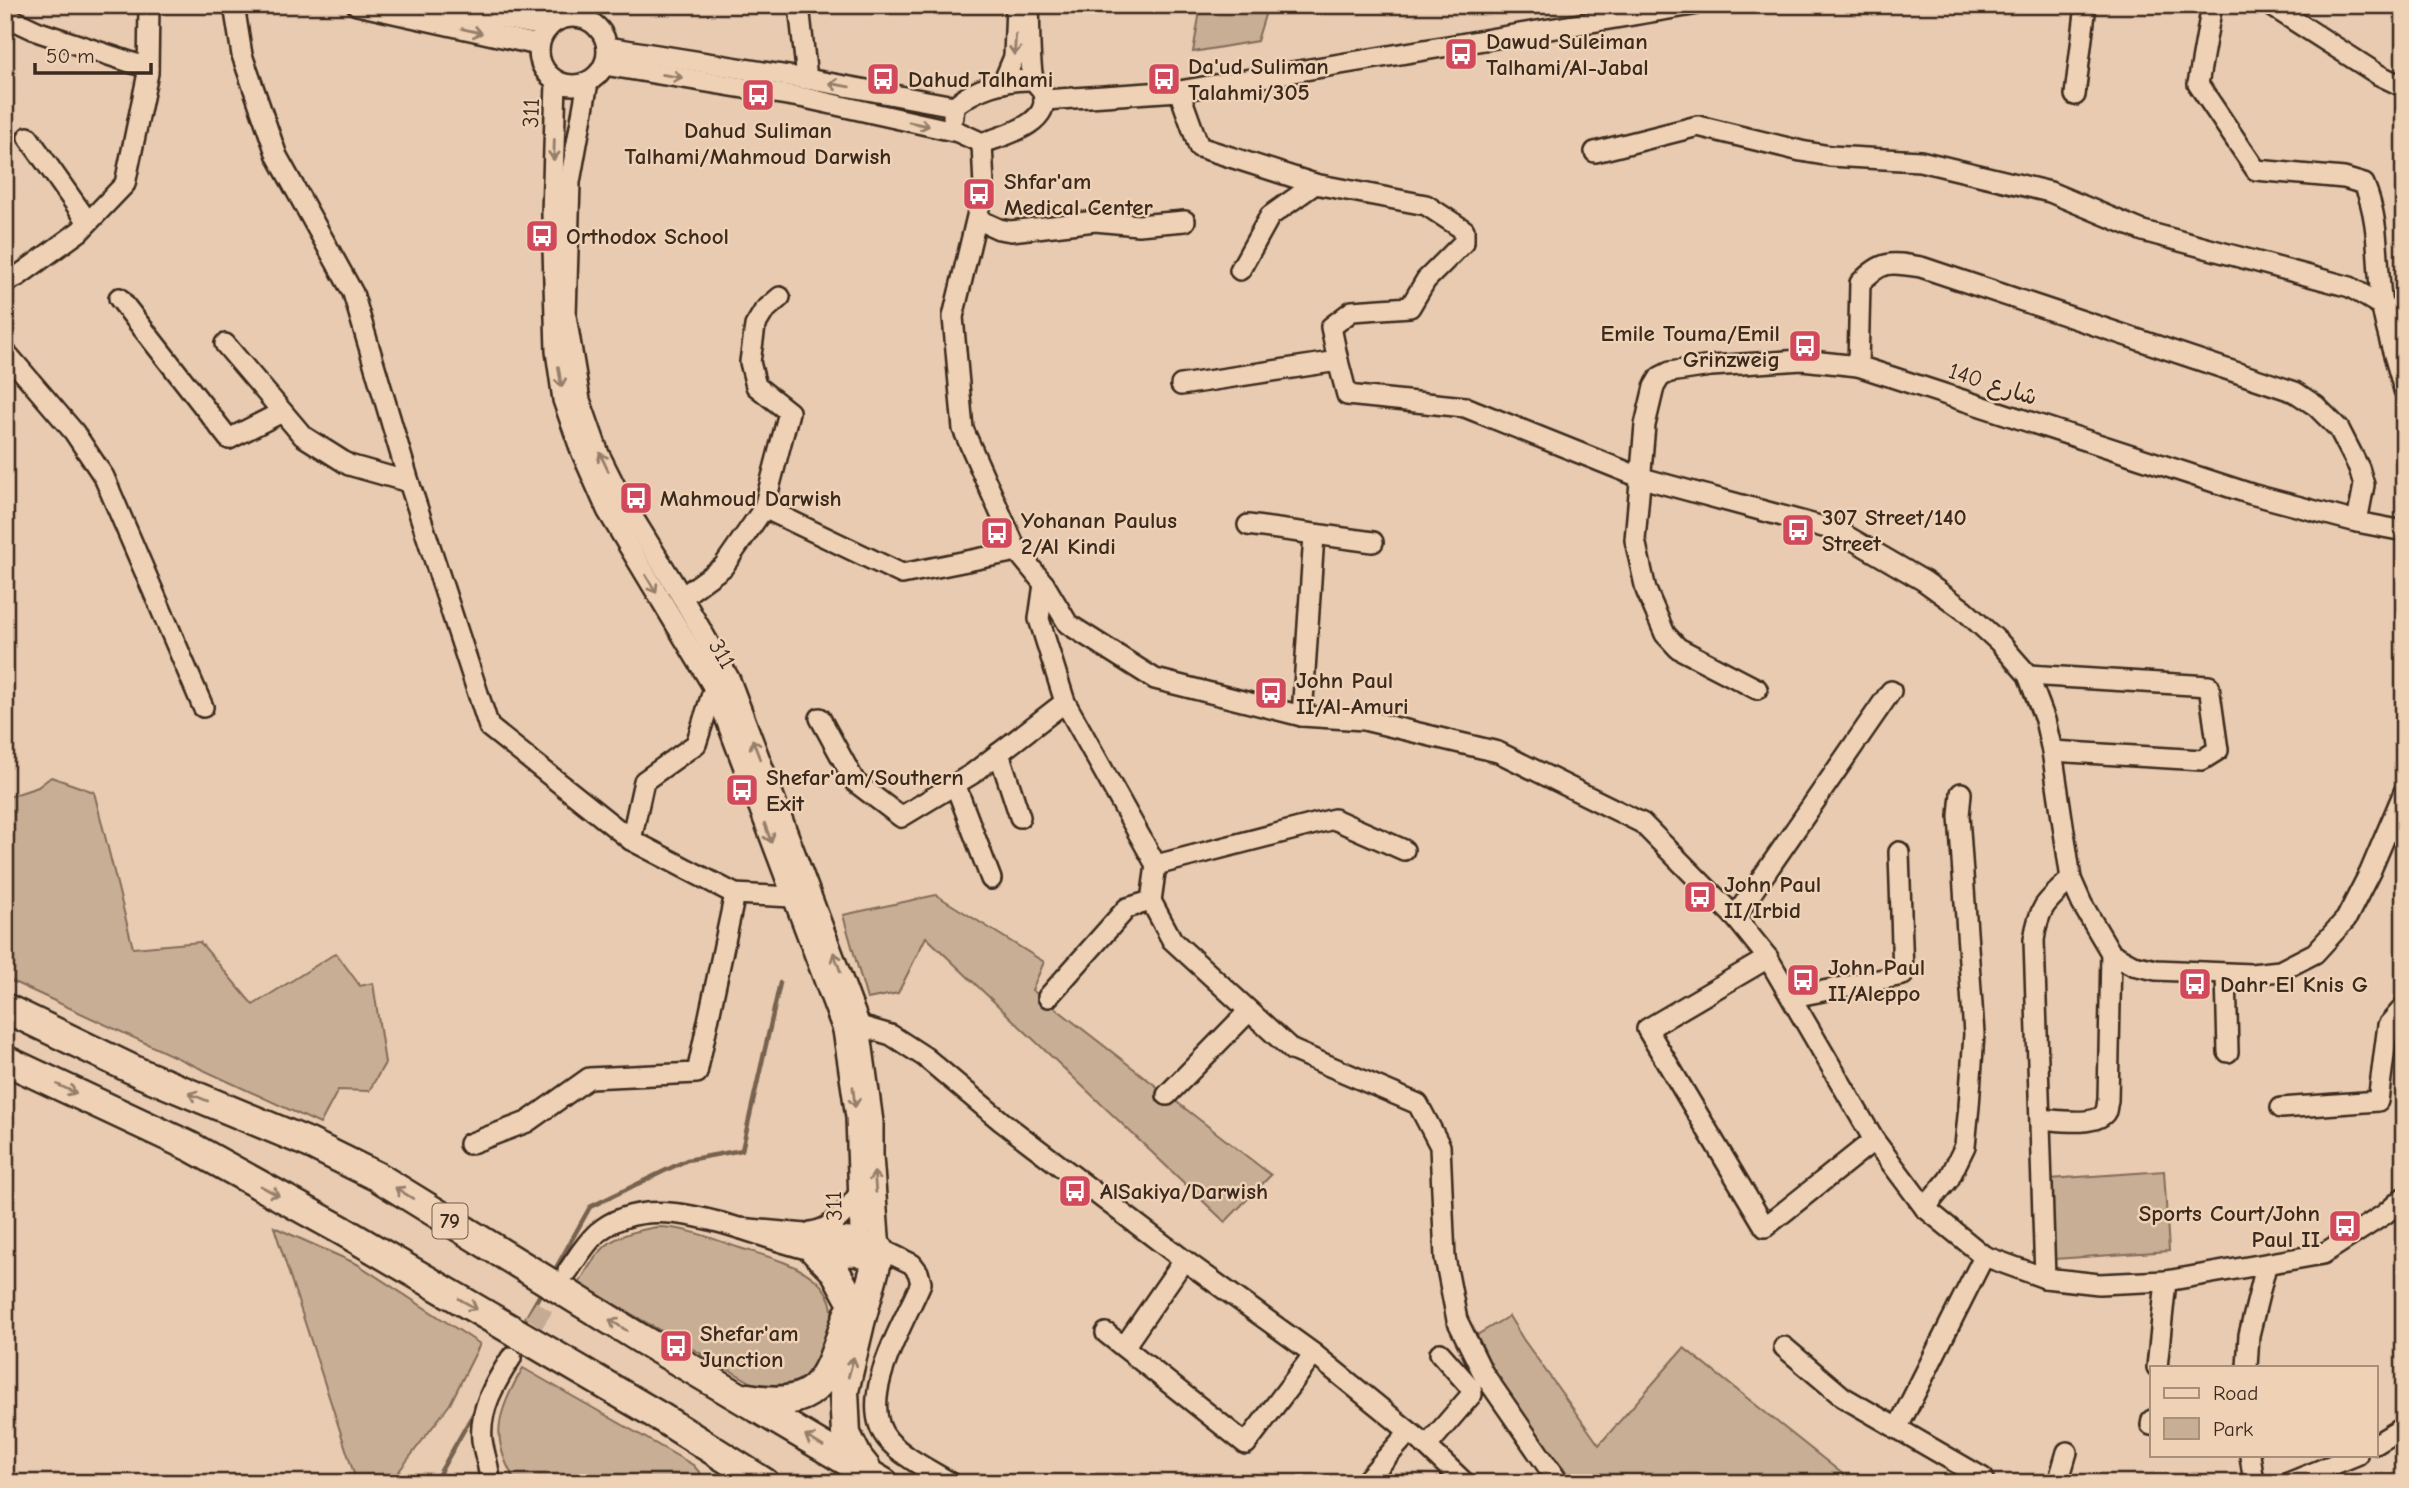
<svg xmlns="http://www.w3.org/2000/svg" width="2409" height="1488" font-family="'Comic Neue','Playpen Sans Arabic',sans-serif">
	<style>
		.green { fill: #c8ae95; stroke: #826c5a; stroke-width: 2 }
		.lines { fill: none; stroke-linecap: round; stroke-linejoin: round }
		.stream { stroke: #766250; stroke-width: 4.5 }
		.minor-tunnel { stroke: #c5ab93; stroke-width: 19; stroke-dasharray: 19 10; stroke-linecap: butt }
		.minor-casing { stroke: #3b2a1e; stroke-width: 24 }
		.highway-casing { stroke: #3b2a1e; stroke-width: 33 }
		.minor { stroke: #efd2b6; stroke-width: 19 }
		.highway { stroke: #efd2b6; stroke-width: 28 }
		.oneway { stroke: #957e6a }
		.labels { text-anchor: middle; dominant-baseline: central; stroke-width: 5; stroke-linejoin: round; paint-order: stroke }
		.shield { fill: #efd2b6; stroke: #715c4c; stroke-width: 2 }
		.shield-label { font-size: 21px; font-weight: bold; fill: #3b2a1e }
		.poi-label { font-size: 23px; font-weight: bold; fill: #3b2a1e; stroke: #efd2b6; text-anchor: start }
		.street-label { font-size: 23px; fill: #3b2a1e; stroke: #efd2b6 }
	</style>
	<rect width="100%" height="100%" fill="#e8cbb0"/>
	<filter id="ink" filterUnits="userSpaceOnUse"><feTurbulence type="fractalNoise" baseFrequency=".0143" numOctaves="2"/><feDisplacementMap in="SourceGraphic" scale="14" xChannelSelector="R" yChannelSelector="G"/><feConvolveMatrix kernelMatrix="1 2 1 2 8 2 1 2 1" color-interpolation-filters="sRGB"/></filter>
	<g filter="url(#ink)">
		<g class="green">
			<polygon points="1201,5 1268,5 1257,41 1193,52"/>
			<polygon points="51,777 94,792 133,948 200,942 253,1005 336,953 360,986 373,983 385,1063 369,1091 338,1090 320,1124 5,978 5,798 38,787"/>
			<polygon points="936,895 1044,962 1032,990 1271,1175 1225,1222 926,937 898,993 867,999 843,915"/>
			<polygon points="2164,1171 2169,1251 2055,1259 2050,1179"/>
			<polygon points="274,1227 357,1264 480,1344 450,1404 390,1483 357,1483"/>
			<path d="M657 1227C686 1227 713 1239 740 1248 785 1262 848 1275 829 1337 826 1346 824 1359 819 1368 814 1376 803 1384 796 1391L761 1388 579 1284C600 1244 613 1234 657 1227Z"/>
			<polygon points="1509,1316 1523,1339 1599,1445 1684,1348 1854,1483 1575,1483 1506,1396 1477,1335"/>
			<path d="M523 1368 693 1465 709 1483H517C488 1439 498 1410 523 1368Z"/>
		</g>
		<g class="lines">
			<g class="stream">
				<polyline points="552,1275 590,1207 687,1160 742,1150 780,983"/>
				<polyline points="522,1326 542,1291"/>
				<polyline points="434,1483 477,1407"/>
			</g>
			<polyline class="minor-tunnel" points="518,1347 563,1278"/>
			<defs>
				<g id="minor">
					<polyline points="234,5 242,55 277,156 353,293 409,482 489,727 631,840 735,894 792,897 802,893"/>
					<polyline points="357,5 538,45"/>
					<polyline points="435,5 548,27"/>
					<polyline points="799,5 807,79"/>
					<path d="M2212 5 2198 84 2256 170 2344 178 2364 184C2381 223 2376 266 2382 306 2386 334 2397 362 2404 390"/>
					<polyline points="2270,5 2379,75 2404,87"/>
					<polyline points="5,16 39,32 148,68"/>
					<circle cx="573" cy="51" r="34"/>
					<polyline points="607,47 807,79 954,106"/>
					<path d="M604 65 805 98 958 132 982 143C1003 136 1055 123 1042 91 1040 86 1034 83 1033 78 1029 62 1030 24 1029 5"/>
					<polyline points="556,82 552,214 556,351 563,400 581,451 607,510 714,688 843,1030 856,1117 861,1258"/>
					<polyline points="588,82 570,182 566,316 580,400 599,454 621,498 682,597 730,680 860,1026 873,1122 873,1156 880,1250"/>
					<polyline points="1003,83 1014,57 1016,5"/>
					<polyline points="1179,91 1199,147 1315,184 1426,205 1464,230 1464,242 1426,280 1410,307 1352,311 1331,327 1338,361"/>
					<polyline points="2075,95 2086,5"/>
					<polyline points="1044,100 1179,91 1693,5"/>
					<path d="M953 117 954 106C976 88 1005 79 1033 80"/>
					<polyline points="28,137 88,222"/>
					<polyline points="982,143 984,187 953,317 963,429 1017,551 1044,584 1068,624 1155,679 1302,716 1364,720 1498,752 1642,823 1735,917 1768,958 1874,1140 1925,1208 1984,1256 2045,1278 2099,1284 2166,1281 2323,1254 2385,1214 2404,1197"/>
					<polyline points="1595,152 1698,126 1801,151 1830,156 1920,161 2050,192 2143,231 2350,287 2404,319"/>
					<polyline points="977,219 999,229 1011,231 1095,221 1138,225 1185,221"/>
					<polyline points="1240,270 1270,216 1315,184"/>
					<polyline points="5,282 18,276 80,231 125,184 148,73 149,5"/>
					<polyline points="119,298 229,439 282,412"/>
					<polyline points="225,344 303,436 349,465 409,482"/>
					<polyline points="5,354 9,356 74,432 104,477 203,707"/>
					<path d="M1858 366 1860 283C1882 260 1890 262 1921 267L2295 392 2316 406 2339 429 2359 468 2364 485 2357 522"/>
					<polyline points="1181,385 1338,361 1347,395 1465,407 1642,478 1838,531 1924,581 1964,610 1999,642 2028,675 2045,720 2052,751 2071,879 2082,904 2111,953 2133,965 2156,970 2251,974 2280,971 2315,953 2346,919 2370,872 2404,792"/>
					<polyline points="764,508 789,412 756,386 750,362 755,326 764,311 780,297"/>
					<polyline points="1248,525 1373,542"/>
					<polyline points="1044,584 1039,619 1065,702 1156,865 1334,819 1404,850"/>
					<polyline points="682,597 723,567 764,508 902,574 1017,551"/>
					<polyline points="2028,675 2209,686 2218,750 2202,760 2052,751"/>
					<polyline points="1757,689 1678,648 1665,634 1646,590 1635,540 1645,425 1654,387 1660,377 1670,372 1711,366 1802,360 1858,366 2251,494 2357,522 2404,531"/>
					<polyline points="1302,716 1314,535"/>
					<polyline points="820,718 855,782 901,817 972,774 1065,702"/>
					<polyline points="999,753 1020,817"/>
					<polyline points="955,784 991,879"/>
					<polyline points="631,840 644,781 696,744 714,688"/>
					<polyline points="1156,865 1151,901 1172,940 1292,1050 1418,1104 1440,1146 1445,1258 1457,1320 1483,1373 1559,1483"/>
					<polyline points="1735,917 1891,691"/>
					<polyline points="1768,958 1647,1029 1765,1227 1874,1140"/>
					<polyline points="2226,974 2228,1052"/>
					<polyline points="1048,997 1127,908 1151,901"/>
					<polyline points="1793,997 1903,975 1899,852"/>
					<polyline points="851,1028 860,1026 891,1035 925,1057 1001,1121 1184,1260 1314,1354 1421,1441 1465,1483"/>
					<polyline points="1167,1095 1249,1011"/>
					<polyline points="2281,1108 2378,1101 2388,1025 2404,1007"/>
					<path d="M2041 1119C2056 1120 2098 1127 2106 1111 2107 1108 2107 1104 2108 1100L2111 953"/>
					<polyline points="469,1144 527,1122 589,1078 697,1073 735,894"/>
					<polyline points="1925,1208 1949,1179 1965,1146 1969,1106 1974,1034 1959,816 1961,793"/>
					<path d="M739 1228 860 1239 912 1264 918 1272 921 1283C905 1322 854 1401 888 1440 904 1458 930 1470 951 1483"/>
					<path d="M811 1232C833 1229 846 1212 858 1195"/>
					<path d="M568 1271C577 1258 585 1244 597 1233 657 1181 760 1243 825 1253 842 1255 857 1259 873 1253"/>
					<path d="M2045 1278 2034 940C2039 906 2046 902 2071 879"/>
					<polyline points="1106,1333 1246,1444 1314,1354"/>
					<polyline points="1124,1347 1184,1260"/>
					<polyline points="1784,1347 1843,1397 1983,1478 1982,1483"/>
					<polyline points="2157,1367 2166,1281"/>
					<polyline points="2247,1367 2249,1335 2266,1266"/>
					<polyline points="2151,1425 2152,1420"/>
					<polyline points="1897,1429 1984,1256"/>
					<polyline points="2376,1444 2404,1427"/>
					<polyline points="1427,1446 1472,1394 1471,1388 1440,1353"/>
					<polyline points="2250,1455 2254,1483"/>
					<path d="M490 1483C490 1468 484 1455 482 1440 479 1409 495 1383 511 1358"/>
					<polyline points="1364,1483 1409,1432"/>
					<polyline points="2058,1483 2067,1452"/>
					<polyline points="2288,1483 2357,1455"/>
				</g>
				<g id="highway">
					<polyline points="5,1008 140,1073 309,1143 378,1177 641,1339 884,1483"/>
					<polyline points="5,1060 191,1147 343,1231 662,1418 765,1483"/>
					<polyline points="815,1251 835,1271 852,1302"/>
					<path d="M748 1398C823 1411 827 1376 848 1315"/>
					<polyline points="866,1468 858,1458 846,1434 844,1391 860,1323 880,1250"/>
				</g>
			</defs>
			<use href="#minor" class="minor-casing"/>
			<use href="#highway" class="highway-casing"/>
			<use href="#minor" class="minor"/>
			<use href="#highway" class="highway"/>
		</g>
		<defs><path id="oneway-shaft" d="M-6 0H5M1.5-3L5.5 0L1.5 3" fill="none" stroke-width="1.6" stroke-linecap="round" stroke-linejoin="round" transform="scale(1.75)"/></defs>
		<g class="oneway">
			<use href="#oneway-shaft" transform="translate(472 31) rotate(13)"/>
			<use href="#oneway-shaft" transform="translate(1015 45) rotate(93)"/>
			<use href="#oneway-shaft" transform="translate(672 76) rotate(9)"/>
			<use href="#oneway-shaft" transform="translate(839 85) rotate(-170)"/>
			<use href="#oneway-shaft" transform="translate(919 124) rotate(12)"/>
			<use href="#oneway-shaft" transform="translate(554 150) rotate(92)"/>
			<use href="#oneway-shaft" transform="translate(560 377) rotate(81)"/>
			<use href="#oneway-shaft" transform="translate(604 462) rotate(-115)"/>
			<use href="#oneway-shaft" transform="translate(651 584) rotate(59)"/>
			<use href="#oneway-shaft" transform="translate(756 749) rotate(-111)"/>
			<use href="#oneway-shaft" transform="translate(768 833) rotate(70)"/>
			<use href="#oneway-shaft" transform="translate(837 962) rotate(-110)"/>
			<use href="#oneway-shaft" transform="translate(67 1089) rotate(25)"/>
			<use href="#oneway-shaft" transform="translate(198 1097) rotate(-158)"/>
			<use href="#oneway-shaft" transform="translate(854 1097) rotate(84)"/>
			<use href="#oneway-shaft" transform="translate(875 1182) rotate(-95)"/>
			<use href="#oneway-shaft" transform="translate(270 1191) rotate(29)"/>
			<use href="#oneway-shaft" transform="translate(404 1193) rotate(-148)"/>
			<use href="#oneway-shaft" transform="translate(468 1304) rotate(30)"/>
			<use href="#oneway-shaft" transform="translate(618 1325) rotate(-148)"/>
			<use href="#oneway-shaft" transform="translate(851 1367) rotate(-75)"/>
			<use href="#oneway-shaft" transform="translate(814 1441) rotate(-149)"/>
		</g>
	</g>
	<defs>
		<symbol id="bus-square" viewBox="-11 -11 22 22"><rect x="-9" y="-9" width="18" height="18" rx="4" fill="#d1495b" stroke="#efd2b6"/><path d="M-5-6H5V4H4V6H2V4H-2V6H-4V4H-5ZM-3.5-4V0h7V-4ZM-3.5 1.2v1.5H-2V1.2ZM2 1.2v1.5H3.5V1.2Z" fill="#fff"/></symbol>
	</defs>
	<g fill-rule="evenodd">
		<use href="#bus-square" x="1442" y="35" width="38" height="38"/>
		<use href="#bus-square" x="864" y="60" width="38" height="38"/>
		<use href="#bus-square" x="1145" y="60" width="38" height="38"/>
		<use href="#bus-square" x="739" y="76" width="38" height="38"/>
		<use href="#bus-square" x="960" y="175" width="38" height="38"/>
		<use href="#bus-square" x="523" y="217" width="38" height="38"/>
		<use href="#bus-square" x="1786" y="327" width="38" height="38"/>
		<use href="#bus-square" x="617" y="479" width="38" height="38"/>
		<use href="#bus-square" x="1779" y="511" width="38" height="38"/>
		<use href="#bus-square" x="978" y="514" width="38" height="38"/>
		<use href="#bus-square" x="1252" y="674" width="38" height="38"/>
		<use href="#bus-square" x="723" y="771" width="38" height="38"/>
		<use href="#bus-square" x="1681" y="878" width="38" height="38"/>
		<use href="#bus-square" x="1784" y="961" width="38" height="38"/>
		<use href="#bus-square" x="2176" y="965" width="38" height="38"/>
		<use href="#bus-square" x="1056" y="1172" width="38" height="38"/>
		<use href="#bus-square" x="2326" y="1207" width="38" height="38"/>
		<use href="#bus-square" x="657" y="1327" width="38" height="38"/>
	</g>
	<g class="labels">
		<rect class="shield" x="432.5" y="1203.5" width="35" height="35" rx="5"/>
		<g class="shield-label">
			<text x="450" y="1221">79</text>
		</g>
		<g class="poi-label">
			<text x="1486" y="41">Dawud Suleiman<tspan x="1486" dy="26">Talhami/Al-Jabal</tspan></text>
			<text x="1188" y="66">Da'ud Suliman<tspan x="1188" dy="26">Talahmi/305</tspan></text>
			<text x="908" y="79">Dahud Talhami</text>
			<text x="758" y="130" text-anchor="middle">Dahud Suliman<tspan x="758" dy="26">Talhami/Mahmoud Darwish</tspan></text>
			<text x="1004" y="181">Shfar'am<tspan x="1004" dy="26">Medical Center</tspan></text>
			<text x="566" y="236">Orthodox School</text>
			<text x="1780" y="333" text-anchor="end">Emile Touma/Emil<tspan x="1780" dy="26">Grinzweig</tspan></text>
			<text x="660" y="498">Mahmoud Darwish</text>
			<text x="1822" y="517">307 Street/140<tspan x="1822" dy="26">Street</tspan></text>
			<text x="1021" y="520">Yohanan Paulus<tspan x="1021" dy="26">2/Al Kindi</tspan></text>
			<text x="1296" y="680">John Paul<tspan x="1296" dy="26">II/Al-Amuri</tspan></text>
			<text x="766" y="777">Shefar'am/Southern<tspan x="766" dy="26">Exit</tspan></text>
			<text x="1724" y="884">John Paul<tspan x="1724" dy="26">II/Irbid</tspan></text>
			<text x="1828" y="967">John Paul<tspan x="1828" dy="26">II/Aleppo</tspan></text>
			<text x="2220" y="984">Dahr El Knis G</text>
			<text x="1100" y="1191">AlSakiya/Darwish</text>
			<text x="2320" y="1213" text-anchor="end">Sports Court/John<tspan x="2320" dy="26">Paul II</tspan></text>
			<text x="700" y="1333">Shefar'am<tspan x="700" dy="26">Junction</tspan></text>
		</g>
		<g class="street-label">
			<text transform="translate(531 113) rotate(-88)">311</text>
			<text transform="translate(1993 384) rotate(18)">شارع 140</text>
			<text transform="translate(722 654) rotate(59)">311</text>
			<text transform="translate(834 1206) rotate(-92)">311</text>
		</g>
	</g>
	<rect width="2409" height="1488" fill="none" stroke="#efd2b6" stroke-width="28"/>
	<rect x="14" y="14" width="2381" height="1460" fill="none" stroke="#3b2a1e" stroke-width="2.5" filter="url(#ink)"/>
	<rect x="2150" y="1366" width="228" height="91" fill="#efd2b6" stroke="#a78f79" stroke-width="2"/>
	<rect x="2164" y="1388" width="35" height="10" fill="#efd2b6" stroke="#a78f79" stroke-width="2"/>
	<text x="2213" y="1400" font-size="21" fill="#3b2a1e">Road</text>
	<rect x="2164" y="1418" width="35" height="21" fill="#c8ae95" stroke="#a78f79" stroke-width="2"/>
	<text x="2213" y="1436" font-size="21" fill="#3b2a1e">Park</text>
	<path d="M35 63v10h116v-10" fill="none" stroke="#3b2a1e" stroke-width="3.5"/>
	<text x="46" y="63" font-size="21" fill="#3b2a1e" stroke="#efd2b6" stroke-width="5" paint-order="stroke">50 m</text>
</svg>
